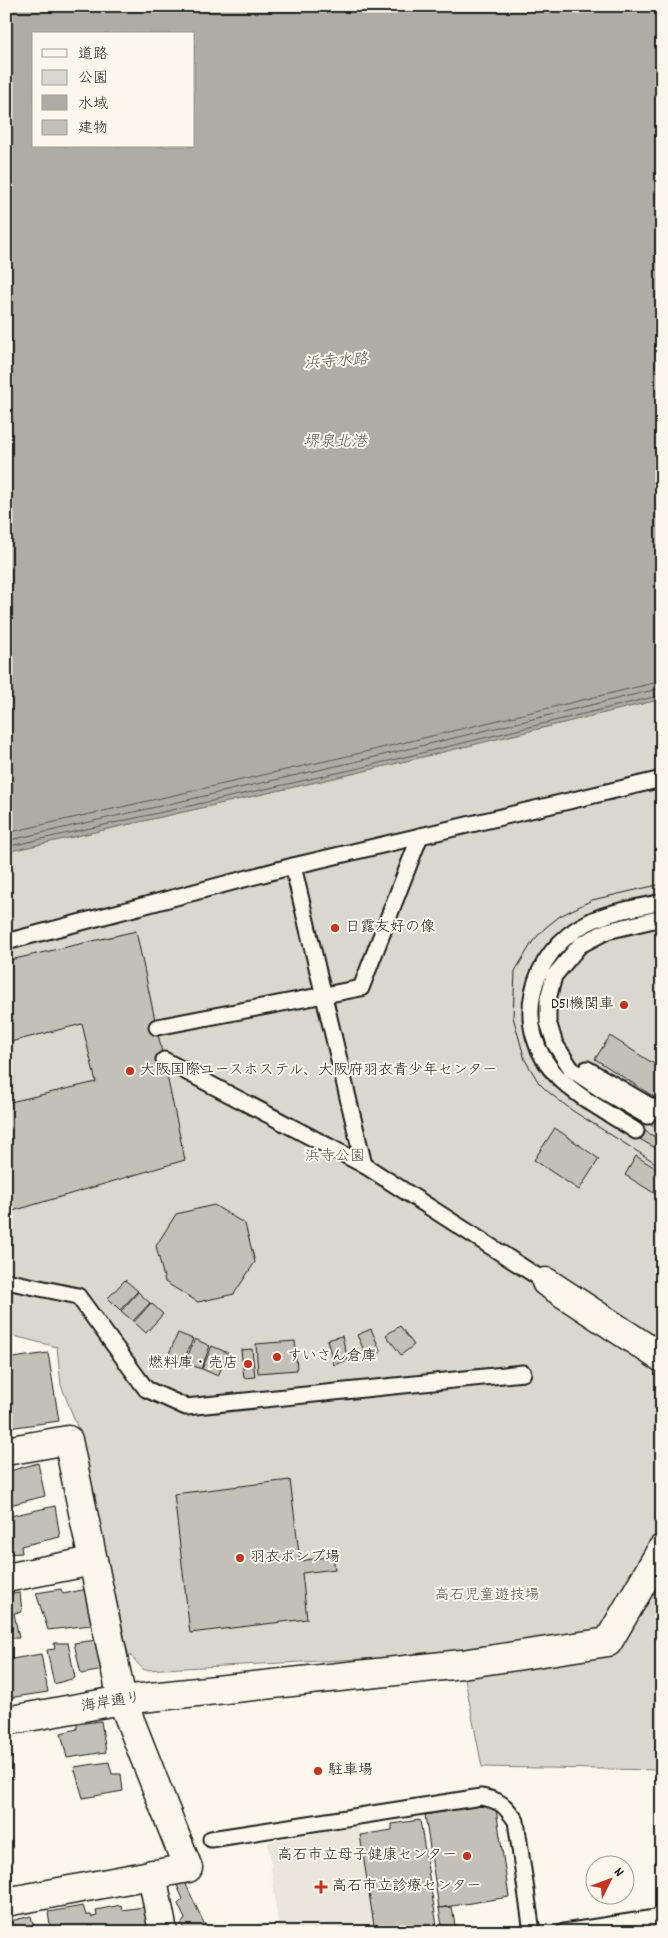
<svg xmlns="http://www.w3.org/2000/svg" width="668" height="1938" font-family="Dekko,'Klee One',sans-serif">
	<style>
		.built { fill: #eae6dc }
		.green { fill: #dad7ce; stroke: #7b7a75 }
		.water { fill: #afaca5; stroke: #74726e; fill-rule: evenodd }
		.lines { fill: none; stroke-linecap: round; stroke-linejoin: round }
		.shore { stroke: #575653; stroke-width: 1 }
		.building { fill: #c3c0b8; stroke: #1c1c1c }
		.lane-casing { stroke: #1c1c1c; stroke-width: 19 }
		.street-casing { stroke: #1c1c1c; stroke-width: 31 }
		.lane { stroke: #fbf7ec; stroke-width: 15 }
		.street { stroke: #fbf7ec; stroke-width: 28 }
		.tram { stroke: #1c1c1c; stroke-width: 1 }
		.poi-dot { fill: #c8321e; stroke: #fbf7ec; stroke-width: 2 }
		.labels { text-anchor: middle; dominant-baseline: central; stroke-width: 4; stroke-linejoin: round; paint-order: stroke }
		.poi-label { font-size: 15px; fill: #1c1c1c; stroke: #fbf7ec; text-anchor: start }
		.park-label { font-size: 15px; fill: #555451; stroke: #fbf7ec }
		.street-label { font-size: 15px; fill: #1c1c1c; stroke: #fbf7ec }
		.water-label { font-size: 16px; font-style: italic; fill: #575653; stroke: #fbf7ec }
	</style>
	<rect width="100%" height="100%" fill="#fbf7ec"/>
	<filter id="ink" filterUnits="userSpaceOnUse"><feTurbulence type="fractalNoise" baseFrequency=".02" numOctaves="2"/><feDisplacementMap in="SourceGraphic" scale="10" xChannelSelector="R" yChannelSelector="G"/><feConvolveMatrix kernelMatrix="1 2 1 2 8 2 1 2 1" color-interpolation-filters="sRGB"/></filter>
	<g filter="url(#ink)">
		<polygon class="built" points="359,1826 375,1932 279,1932 268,1842"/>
		<polygon class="green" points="662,699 662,1770 482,1767 460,1654 144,1670 128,1653 80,1434 61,1385 57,1347 6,1334 6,852 356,773"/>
		<path class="water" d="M6 6H662V699L356 773 6 852ZM34 34H194V146H34Z"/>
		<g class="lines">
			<g class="shore">
				<polyline points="6,833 352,755 662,681"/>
				<polyline points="6,841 354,762 662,688"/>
				<polyline points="6,847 355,769 662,695"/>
			</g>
		</g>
		<g class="building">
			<polygon points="136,931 185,1160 6,1213 6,1103 96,1082 82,1024 6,1043 6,961"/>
			<polygon points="610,1036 662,1069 662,1102 595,1059"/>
			<polygon points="650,1112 662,1119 662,1132 644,1121"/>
			<polygon points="638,1127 662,1141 662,1152 633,1135"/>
			<polygon points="555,1128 599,1159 579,1190 534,1160"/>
			<polygon points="636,1156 662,1172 662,1198 625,1175"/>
			<polygon points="214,1205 245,1224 255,1262 234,1294 198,1302 165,1282 156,1246 176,1214"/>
			<polygon points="125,1280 138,1291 120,1310 108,1298"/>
			<polygon points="138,1292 150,1303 133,1321 121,1311"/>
			<polygon points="151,1303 163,1314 146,1333 134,1322"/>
			<polygon points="400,1326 414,1345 401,1355 386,1335"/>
			<polygon points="371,1329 381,1352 367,1357 357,1335"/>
			<polygon points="178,1333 193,1339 183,1362 168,1356"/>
			<polygon points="342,1336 348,1360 334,1365 327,1340"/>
			<polygon points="195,1339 210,1346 201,1369 185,1362"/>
			<polygon points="295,1341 297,1370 258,1373 256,1344"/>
			<polygon points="212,1346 228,1353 218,1376 202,1369"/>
			<polygon points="252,1349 255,1377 244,1378 241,1350"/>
			<polygon points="48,1353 59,1421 8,1428 6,1415 6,1359"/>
			<polygon points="38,1463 45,1496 6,1506 6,1472"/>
			<polygon points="290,1480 300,1561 333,1556 335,1569 302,1573 307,1619 190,1633 174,1494"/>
			<polygon points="55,1506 60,1537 21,1546 22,1553 6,1554 6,1517"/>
			<polygon points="61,1589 63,1594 87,1589 91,1625 48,1630 36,1593"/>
			<polygon points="20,1593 22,1612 14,1613 19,1638 6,1638 6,1595"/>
			<polygon points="97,1640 103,1670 81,1674 74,1643"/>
			<polygon points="54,1643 68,1643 75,1678 54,1684 47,1650 55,1649"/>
			<polygon points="41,1654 48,1692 8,1698 6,1692 6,1660"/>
			<polygon points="101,1721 106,1752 67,1758 61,1733 77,1729 77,1724"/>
			<polygon points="109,1762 112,1774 121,1774 123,1791 83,1798 74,1767"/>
			<polygon points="495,1802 509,1897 439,1908 425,1815"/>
			<polygon points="420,1820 438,1932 375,1932 360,1835 392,1830 392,1824"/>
			<polygon points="183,1878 208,1932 186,1932 181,1924 185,1919 178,1904 183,1899 175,1881"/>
			<polygon points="121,1905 122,1910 144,1907 148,1932 94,1932 93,1926 88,1926 89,1932 51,1932 48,1912 83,1906 86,1915 91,1915 92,1917 97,1916 96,1910"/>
			<polygon points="452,1907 456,1932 443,1932 439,1908"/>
			<polygon points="31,1916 35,1932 6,1932 6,1922"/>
		</g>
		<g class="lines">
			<defs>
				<g id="lane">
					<polyline points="293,866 364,1165 546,1282"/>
					<polyline points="6,942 293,866 662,779"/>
					<polyline points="157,1027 361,988 420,836"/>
					<polyline points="164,1060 364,1165"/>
					<polyline points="587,1069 662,1113"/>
					<polyline points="647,1116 605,1092 572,1070 555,1044 548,1022 548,999 554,976 580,945 607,931 662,918"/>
					<path d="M636 1131C610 1114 580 1099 558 1077 510 1029 529 951 589 922 611 911 638 908 662 902"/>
					<polyline points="6,1281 78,1296 146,1389 186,1407 523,1373"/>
					<path d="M211 1839 481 1797C500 1800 505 1805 516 1821L532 1932"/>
					<polyline points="564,1932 662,1917"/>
				</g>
				<g id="street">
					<polyline points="546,1282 662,1358"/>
					<polyline points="6,1451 68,1440 122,1700 188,1868 6,1902"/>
					<polyline points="6,1578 93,1561"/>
					<polyline points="6,1721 122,1700 462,1664 608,1642 662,1549"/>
					<polyline points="152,1874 163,1932"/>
				</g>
			</defs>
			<use href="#lane" class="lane-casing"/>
			<use href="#street" class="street-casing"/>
			<use href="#lane" class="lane"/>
			<use href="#street" class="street"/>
			<polyline class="tram" points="662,884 592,900 560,916 545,928 533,941 515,971 513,1017 525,1060 539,1083 547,1091 573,1111 662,1167"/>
		</g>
	</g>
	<g class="poi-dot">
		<circle cx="335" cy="928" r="5"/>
		<circle cx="624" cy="1005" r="5"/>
		<circle cx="130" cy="1071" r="5"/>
		<circle cx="277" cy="1357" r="5"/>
		<circle cx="248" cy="1364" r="5"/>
		<circle cx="240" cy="1558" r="5"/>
		<circle cx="318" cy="1771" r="5"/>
		<circle cx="467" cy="1856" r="5"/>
		<path d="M318.5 1879.5h5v5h5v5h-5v5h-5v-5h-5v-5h5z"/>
	</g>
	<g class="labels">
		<g class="poi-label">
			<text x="345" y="928">日露友好の像</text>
			<text x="614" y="1005" text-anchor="end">D51機関車</text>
			<text x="140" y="1071">大阪国際ユースホステル、大阪府羽衣青少年センター</text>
			<text x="287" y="1357">すいさん倉庫</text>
			<text x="238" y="1364" text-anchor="end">燃料庫・売店</text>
			<text x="250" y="1558">羽衣ポンプ場</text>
			<text x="328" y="1771">駐車場</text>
			<text x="457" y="1856" text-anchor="end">高石市立母子健康センター</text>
			<text x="332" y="1887">高石市立診療センター</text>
		</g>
		<g class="park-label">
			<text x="335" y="1157">浜寺公園</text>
			<text x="487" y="1596">高石児童遊技場</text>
		</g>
		<g class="street-label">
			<text transform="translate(111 1703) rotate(-9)">海岸通り</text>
		</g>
		<g class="water-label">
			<text transform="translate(336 362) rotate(-4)">浜寺水路</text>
			<text x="335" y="442">堺泉北港</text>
		</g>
	</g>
	<rect width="668" height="1938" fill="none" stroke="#fbf7ec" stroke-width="25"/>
	<rect x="12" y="12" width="643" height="1913" fill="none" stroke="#1c1c1c" stroke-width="2" filter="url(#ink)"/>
	<rect x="32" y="32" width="162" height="115" fill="#fbf7ec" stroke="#a29f99"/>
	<rect x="42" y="49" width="25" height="8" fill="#fbf7ec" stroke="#a29f99"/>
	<text x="78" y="58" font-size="15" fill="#1c1c1c">道路</text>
	<rect x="42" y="70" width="25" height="15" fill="#dad7ce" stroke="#a29f99"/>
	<text x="78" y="82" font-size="15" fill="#1c1c1c">公園</text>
	<rect x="42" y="95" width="25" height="15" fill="#afaca5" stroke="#a29f99"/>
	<text x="78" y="108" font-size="15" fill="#1c1c1c">水域</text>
	<rect x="42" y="120" width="25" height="15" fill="#c3c0b8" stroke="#a29f99"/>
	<text x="78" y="132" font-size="15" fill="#1c1c1c">建物</text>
	<g transform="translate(610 1880) rotate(48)"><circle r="24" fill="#fbf7ec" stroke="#a29f99"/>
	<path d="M0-4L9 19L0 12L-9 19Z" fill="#c8321e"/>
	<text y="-8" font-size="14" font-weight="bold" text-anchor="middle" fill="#1c1c1c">N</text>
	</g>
</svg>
